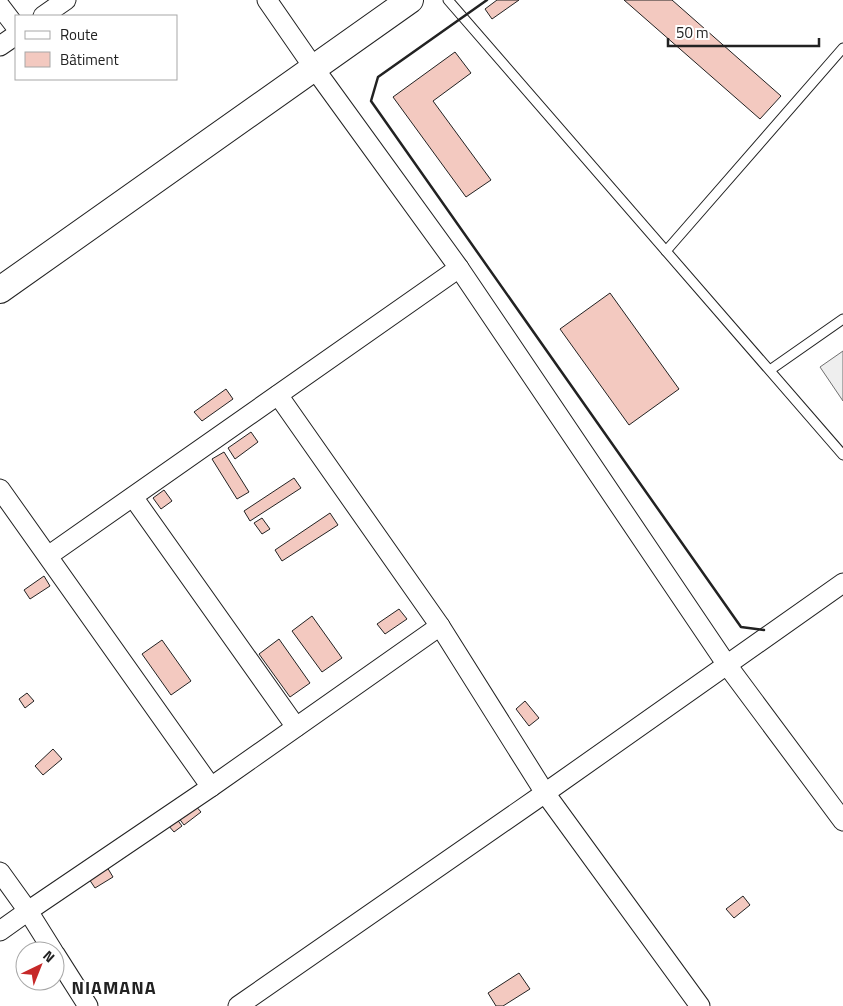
<svg xmlns="http://www.w3.org/2000/svg" width="843" height="1006" font-family="'Titillium Web',sans-serif">
	<style>
		.green { fill: #eee; stroke: #6f6f6f }
		.building { fill: #f3c9c0; stroke: #222 }
		.lines { fill: none; stroke-linecap: round; stroke-linejoin: round }
		.lane-casing { stroke: #222; stroke-width: 11 }
		.street-casing { stroke: #222; stroke-width: 21 }
		.secondary-casing { stroke: #222; stroke-width: 28 }
		.lane { stroke: #fff; stroke-width: 9 }
		.street { stroke: #fff; stroke-width: 19 }
		.secondary { stroke: #fff; stroke-width: 26 }
		.wall { stroke: #222; stroke-width: 2.5 }
		.labels { text-anchor: middle; dominant-baseline: central; stroke-width: 4; stroke-linejoin: round; paint-order: stroke }
		.district-label { font-size: 18px; font-weight: bold; letter-spacing: 1px; fill: #222; stroke: #fff }
	</style>
	<rect width="100%" height="100%" fill="#fff"/>
	<polygon class="green" points="843,351 843,401 820,367"/>
	<g class="building">
		<polygon points="497,0 519,0 492,19 485,9"/>
		<polygon points="624,0 672,0 781,96 760,119"/>
		<polygon points="455,52 471,73 433,101 491,180 466,197 393,97"/>
		<polygon points="610,293 679,389 629,425 560,329"/>
		<polygon points="226,389 233,399 202,421 194,412"/>
		<polygon points="251,432 258,442 235,459 228,448"/>
		<polygon points="224,452 249,492 237,499 212,459"/>
		<polygon points="294,478 301,488 250,521 244,511"/>
		<polygon points="164,490 172,501 161,509 153,498"/>
		<polygon points="330,513 338,525 282,561 275,550"/>
		<polygon points="262,518 270,529 262,534 254,523"/>
		<polygon points="44,576 50,586 30,599 24,590"/>
		<polygon points="399,609 407,619 385,634 377,624"/>
		<polygon points="312,616 342,658 322,672 292,631"/>
		<polygon points="279,639 310,683 290,697 259,654"/>
		<polygon points="162,640 191,681 171,695 142,654"/>
		<polygon points="27,693 34,701 25,708 19,699"/>
		<polygon points="525,701 539,718 529,726 516,709"/>
		<polygon points="53,749 62,759 43,775 35,766"/>
		<polygon points="194,804 201,812 184,825 178,817"/>
		<polygon points="176,818 182,826 174,832 168,825"/>
		<polygon points="107,867 113,877 95,888 89,879"/>
		<polygon points="743,896 750,905 734,918 726,909"/>
		<polygon points="519,973 530,989 503,1006 496,1006 488,993"/>
	</g>
	<g class="lines">
		<defs>
			<g id="lane">
				<polyline points="448,0 843,455"/>
				<polyline points="666,251 843,48"/>
				<polyline points="770,370 843,319"/>
			</g>
			<g id="street">
				<polyline points="267,0 314,68 459,268 727,665 843,821"/>
				<polyline points="0,6 16,27"/>
				<polyline points="43,16 66,0"/>
				<polyline points="0,46 16,35"/>
				<polyline points="278,395 440,626 545,793 700,1006"/>
				<polyline points="0,489 211,787"/>
				<polyline points="133,497 296,727"/>
				<polyline points="48,556 459,268"/>
				<polyline points="0,872 28,911 53,951"/>
				<polyline points="0,931 28,911 211,787 440,626"/>
				<polyline points="55,954 88,1006"/>
				<polyline points="238,1006 545,793 843,583"/>
			</g>
			<polyline id="secondary" points="0,290 410,0"/>
		</defs>
		<use href="#lane" class="lane-casing"/>
		<use href="#street" class="street-casing"/>
		<use href="#secondary" class="secondary-casing"/>
		<use href="#lane" class="lane"/>
		<use href="#street" class="street"/>
		<use href="#secondary" class="secondary"/>
		<polyline class="wall" points="487,0 378,77 371,101 741,627 764,630"/>
	</g>
	<g class="labels">
		<g class="district-label">
			<text x="114" y="987">NIAMANA</text>
		</g>
	</g>
	<rect x="15" y="15" width="162" height="65" fill="#ffffff" stroke="#a7a7a7"/>
	<rect x="25" y="31" width="25" height="8" fill="#ffffff" stroke="#a7a7a7"/>
	<text x="60" y="40" font-size="15" fill="#222222">Route</text>
	<rect x="25" y="52" width="25" height="15" fill="#f3c9c0" stroke="#a7a7a7"/>
	<text x="60" y="65" font-size="15" fill="#222222">Bâtiment</text>
	<g transform="translate(40 966) rotate(43)"><circle r="24" fill="#ffffff" stroke="#a7a7a7"/>
	<path d="M0-4L9 19L0 12L-9 19Z" fill="#c62828"/>
	<text y="-8" font-size="14" font-weight="bold" text-anchor="middle" fill="#222222">N</text>
	</g>
	<path d="M668 38v8h151v-8" fill="none" stroke="#222222" stroke-width="2.5"/>
	<text x="676" y="38" font-size="15" fill="#222222" stroke="#ffffff" stroke-width="4" paint-order="stroke">50 m</text>
</svg>
